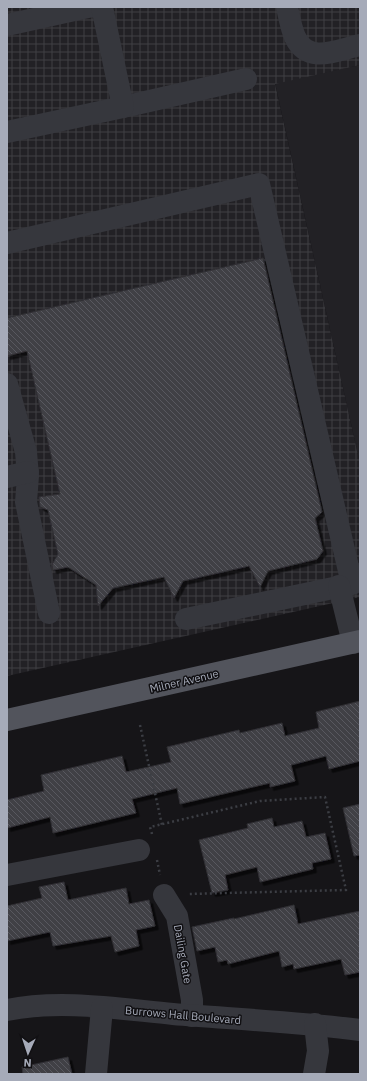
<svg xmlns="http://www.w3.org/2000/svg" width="367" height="1081" font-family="'IBM Plex Sans',sans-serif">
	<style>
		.built { fill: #222125 }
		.industrial { fill: url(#industrial-grid) }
		.building { fill: url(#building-back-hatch); stroke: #302f34; filter: url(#shadow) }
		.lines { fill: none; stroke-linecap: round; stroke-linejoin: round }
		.path { stroke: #3c3e44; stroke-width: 2.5; stroke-dasharray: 2 3; stroke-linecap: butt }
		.minor { stroke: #36373d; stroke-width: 22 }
		.major { stroke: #52545c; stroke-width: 22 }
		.labels { text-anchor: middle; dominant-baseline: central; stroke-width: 3; stroke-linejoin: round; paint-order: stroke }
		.street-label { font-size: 11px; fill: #a6abb9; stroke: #111013 }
	</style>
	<defs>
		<pattern id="industrial-grid" width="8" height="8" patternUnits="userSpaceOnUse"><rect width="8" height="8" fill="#222125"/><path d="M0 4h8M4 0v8" fill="none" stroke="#3f3f43"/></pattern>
		<pattern id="building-back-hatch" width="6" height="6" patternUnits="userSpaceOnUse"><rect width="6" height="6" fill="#404045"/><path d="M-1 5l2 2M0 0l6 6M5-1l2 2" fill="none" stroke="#59595e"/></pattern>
		<filter id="shadow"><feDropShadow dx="3.5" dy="3.5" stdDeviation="0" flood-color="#0009"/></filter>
	</defs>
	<rect width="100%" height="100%" fill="#161518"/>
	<polygon class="built" points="360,65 360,464 275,83"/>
	<polygon class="industrial" points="7,7 360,7 360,65 275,84 360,464 360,597 7,676"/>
	<g class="building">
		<polygon points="263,258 322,512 315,518 323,551 317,559 268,571 260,587 249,566 183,581 174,598 164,577 113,588 98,606 96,585 68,567 53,570 52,565 58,554 48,510 40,507 39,497 60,494 27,351 7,356 7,318"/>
		<polygon points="360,701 360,761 329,769 326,756 291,765 295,781 270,787 270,783 180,804 177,788 132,799 136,813 53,833 50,817 7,828 7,800 44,791 41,775 122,756 126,772 171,762 167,747 239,730 240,733 282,723 285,736 319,728 316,712"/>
		<polygon points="360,804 360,855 354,856 343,808"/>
		<polygon points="272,818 274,827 302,821 306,837 325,833 331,859 312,863 313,869 260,882 257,867 225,875 228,890 212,893 199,840 248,828 247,824"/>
		<polygon points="64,882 68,900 126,888 129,904 149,900 155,926 136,930 139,946 115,952 111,936 53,946 50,932 7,941 7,906 42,898 39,887"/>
		<polygon points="294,905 298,924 360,911 360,972 345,975 341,959 294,969 293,964 282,967 279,951 228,964 227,960 218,962 215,947 197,951 192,927 234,918 234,919"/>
		<polygon points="68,1057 72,1074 23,1074 22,1067"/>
	</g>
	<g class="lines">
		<g class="path">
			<polyline points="140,725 162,825"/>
			<polyline points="152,834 150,827 260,801 325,797 346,890 187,894"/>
			<polyline points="157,860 160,875"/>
		</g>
		<g class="minor">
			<path d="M287 7C289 16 291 28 295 37 308 65 337 50 360 45"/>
			<polyline points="7,25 88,7"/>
			<polyline points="123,107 246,79"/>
			<polyline points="7,132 123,107 102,7"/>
			<polyline points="7,243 259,184 352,584 186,619"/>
			<polyline points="7,384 26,452 28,476 26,502 49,613"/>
			<polyline points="7,477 28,472"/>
			<polyline points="339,586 353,643"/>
			<polyline points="7,875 139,850"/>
			<polyline points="164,895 177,916 192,1000 192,1016"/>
			<path d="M7 1010C61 999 119 1009 173 1014 235 1019 298 1022 360 1030"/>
			<polyline points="96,1074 102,1008"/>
			<polyline points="314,1074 318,1051 315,1024"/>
		</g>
		<polyline class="major" points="7,720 360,641"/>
	</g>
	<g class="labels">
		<g class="street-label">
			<text transform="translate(184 681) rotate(-13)">Milner Avenue</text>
			<text transform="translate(183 954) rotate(80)">Dailing Gate</text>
			<text transform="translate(183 1015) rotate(5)">Burrows Hall Boulevard</text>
		</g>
	</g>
	<rect width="367" height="1081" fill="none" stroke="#a6abb9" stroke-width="16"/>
	<g transform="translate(28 1053) rotate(183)" stroke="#111013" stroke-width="3" paint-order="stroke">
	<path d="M0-3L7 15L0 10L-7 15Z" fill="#a6abb9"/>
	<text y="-6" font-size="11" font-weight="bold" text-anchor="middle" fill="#a6abb9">N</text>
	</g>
</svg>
